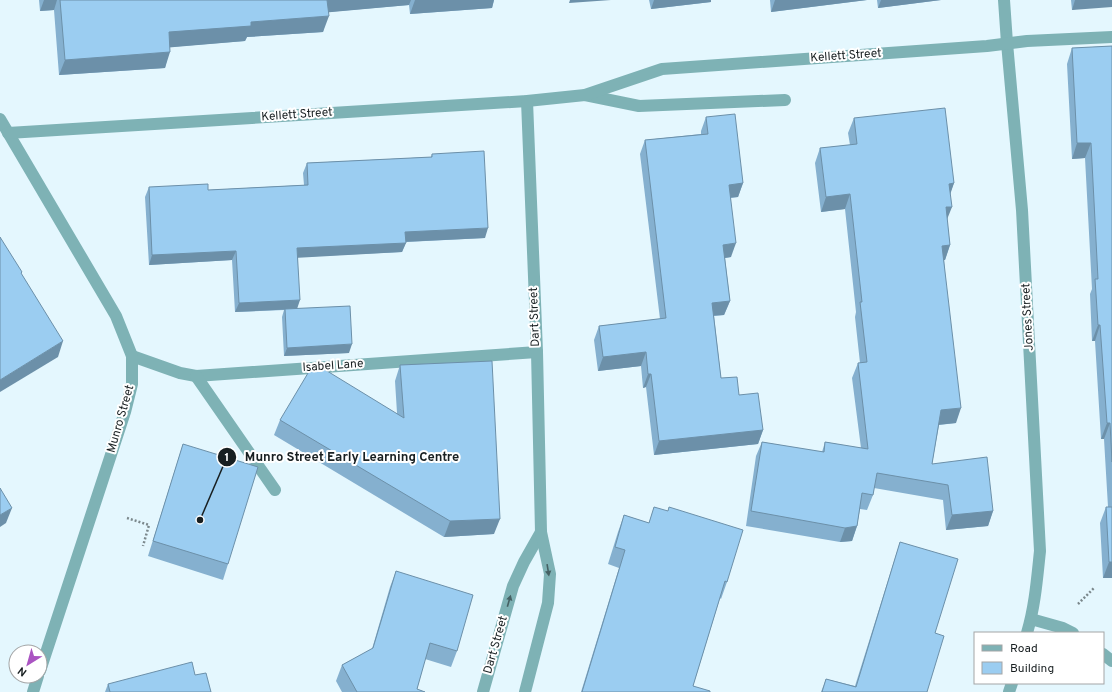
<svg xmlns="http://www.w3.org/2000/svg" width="1112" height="692" font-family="Overpass,sans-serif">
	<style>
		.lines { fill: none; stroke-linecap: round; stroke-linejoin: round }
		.path { stroke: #7b888c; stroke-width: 2.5; stroke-dasharray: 2 2; stroke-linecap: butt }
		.service { stroke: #7eb2b5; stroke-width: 12 }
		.minor { stroke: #7eb2b5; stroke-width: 12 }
		.wall { fill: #85b0cf }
		.shaded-wall { fill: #6c90a9 }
		.building { fill: #9bcdf1; stroke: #6c90a9 }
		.oneway { fill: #466164 }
		.labels { text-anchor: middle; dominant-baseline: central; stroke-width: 4; stroke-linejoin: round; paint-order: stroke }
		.street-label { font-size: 12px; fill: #181f21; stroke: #fff }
		.leader { fill: none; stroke: #181f21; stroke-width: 1.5 }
		.callout-dot { fill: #181f21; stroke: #fff; stroke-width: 1.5 }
		.mark-label { font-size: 12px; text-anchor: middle; font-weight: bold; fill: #fff }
		.callout-label { font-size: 13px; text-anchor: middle; font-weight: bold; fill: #181f21; stroke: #fff; stroke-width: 4; stroke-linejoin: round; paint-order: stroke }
	</style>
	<rect width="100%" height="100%" fill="#e4f7fe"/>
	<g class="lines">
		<g class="path">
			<polyline points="127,518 149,525 143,546"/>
			<polyline points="1078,604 1094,588"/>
		</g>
		<g class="service">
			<polyline points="585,95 639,106 785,100"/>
			<polyline points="132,356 180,373 196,376 537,352"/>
			<polyline points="196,376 275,490"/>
		</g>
		<g class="minor">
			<path d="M1004 0 1007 43 1022 210 1040 551C1037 579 1035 606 1027 633"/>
			<polyline points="0,119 116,316 132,356 132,384 125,412 40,671"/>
			<polyline points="8,133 527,101 585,95 662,69 987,46 1027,41 1112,37"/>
			<polyline points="1031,619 1063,628 1073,633"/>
			<polyline points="1103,654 1112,661"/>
			<polyline points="33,692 38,676"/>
			<polyline points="483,692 513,586 524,562 541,532"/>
			<polyline points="525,692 548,603 550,574 541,532 537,352 527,101"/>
			<polyline points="1009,692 1012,683"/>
		</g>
	</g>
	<g class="wall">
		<polygon points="39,0 494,0 492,8 410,14 409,5 328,12 323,32 247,37 245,41 170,47 165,68 59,75 54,10 40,11"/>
		<polygon points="649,0 711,0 711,2 651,9"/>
		<polygon points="770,0 867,0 771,12"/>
		<polygon points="877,0 941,0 878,8"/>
		<polygon points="1071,0 1112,0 1072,10"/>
		<polygon points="1112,46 1112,578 1103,578 1100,523 1106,507 1108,507 1104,439 1101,439 1095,341 1092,341 1090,294 1092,289 1085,158 1072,159 1067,64 1072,48"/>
		<polygon points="706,117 743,183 738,197 731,198 731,257 725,258 730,301 724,315 714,316 721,378 739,395 763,430 758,444 654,455 646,387 643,388 641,366 598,371 594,340 599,326 660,319 640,154 645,140 701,134 701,131"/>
		<polygon points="854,118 954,183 950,193 947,219 950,245 945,260 944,260 956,423 939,425 932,464 993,511 988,526 946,530 943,500 874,488 873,495 867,510 860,509 857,526 852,541 840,542 746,526 756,456 762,442 822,452 825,442 861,448 852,378 858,363 860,363 855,317 856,312 845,209 821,212 815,163 820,148 850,145 848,133"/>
		<polygon points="432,154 485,238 406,242 402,252 298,257 297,309 349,353 284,356 282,317 284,310 235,312 232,260 149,265 145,197 149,187 208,190 304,185 303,173 307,163 431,157"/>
		<polygon points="400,365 494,534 444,537 274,435 280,420 397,413 395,381"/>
		<polygon points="183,444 228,564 223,580 148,556"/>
		<polygon points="654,507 727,582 721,599 720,598 693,686 710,692 581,692 619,568 608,564 618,532 624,515 649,523"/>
		<polygon points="900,542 935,633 927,692 821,692 826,679 855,686"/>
		<polygon points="396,571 457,651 451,667 425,659 417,689 425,692 342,692 336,681 342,665 372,649 390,587"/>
		<polygon points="108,684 211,692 105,692"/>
	</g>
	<g class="shaded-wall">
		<polygon points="44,0 57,0 54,10 40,11"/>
		<polygon points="326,0 411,0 409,5 321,13"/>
		<polygon points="415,0 494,0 492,8 410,14"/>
		<polygon points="570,0 611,0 569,3"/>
		<polygon points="654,0 711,0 711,2 651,9"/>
		<polygon points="775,0 867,0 771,12"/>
		<polygon points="881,0 941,0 878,8"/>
		<polygon points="1075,0 1112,0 1112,7 1072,10"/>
		<polygon points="329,16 323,32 247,37 245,41 163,48 169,32 251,22"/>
		<polygon points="170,52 165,68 59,75 65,60"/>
		<polygon points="1077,143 1091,143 1085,158 1072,159"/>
		<polygon points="743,183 738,197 724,198 729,185"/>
		<polygon points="954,183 949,198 949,184"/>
		<polygon points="850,194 845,209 821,212 826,197"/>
		<polygon points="946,207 952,207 946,222"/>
		<polygon points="488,228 485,238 402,242 405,232"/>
		<polygon points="406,243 402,252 294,258 297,248"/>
		<polygon points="736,243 731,257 718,259 723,245"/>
		<polygon points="950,245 945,260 937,261 942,246"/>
		<polygon points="236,251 232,260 149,265 152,255"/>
		<polygon points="300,300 297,309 235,312 239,303"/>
		<polygon points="730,301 724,315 707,316 712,303"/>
		<polygon points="1098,325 1100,325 1095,341 1092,341"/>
		<polygon points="63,341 58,357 0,392 0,380"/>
		<polygon points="352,344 349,353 284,356 287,348"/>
		<polygon points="646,352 641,366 598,371 603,357"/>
		<polygon points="648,374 651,374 646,387 643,388"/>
		<polygon points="961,408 956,423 936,425 941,410"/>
		<polygon points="1107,423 1110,423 1104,439 1101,439"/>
		<polygon points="763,430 758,444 654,455 659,441"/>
		<polygon points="12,508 6,523 0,527 0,515"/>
		<polygon points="993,511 988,526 946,530 952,515"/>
		<polygon points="500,519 494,534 444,537 450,521"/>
		<polygon points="857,526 852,541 840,542 845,528"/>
		<polygon points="1109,562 1112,562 1112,578 1103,578"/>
	</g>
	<g class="building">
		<polygon points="60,0 327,0 329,16 251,22 251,26 169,32 170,52 65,60"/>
		<polygon points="1112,46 1112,462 1110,423 1107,423 1100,325 1098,325 1095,279 1098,279 1091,143 1077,143 1072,48"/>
		<polygon points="945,108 954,183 949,184 952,207 946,207 950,245 942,246 961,408 941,410 932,464 987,457 993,511 952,515 948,485 877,473 873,495 862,493 857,526 845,528 751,511 762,442 824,452 825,442 868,449 858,363 867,362 860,302 862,302 850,194 826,197 820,148 857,144 854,118"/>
		<polygon points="735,114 743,183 729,185 736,243 723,245 730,301 712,303 721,378 737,377 739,395 758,393 763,430 659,441 651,374 648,374 646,352 603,357 599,326 666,318 645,140 708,134 706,117"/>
		<polygon points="484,151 488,228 405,232 406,243 297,248 300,300 239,303 236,251 152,255 149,187 208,184 208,190 308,185 307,163 432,157 432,154"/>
		<polygon points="0,237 22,272 21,273 63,341 0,380"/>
		<polygon points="350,306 352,344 287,348 285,309"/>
		<polygon points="492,361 500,519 450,521 280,420 314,363 404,418 400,365"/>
		<polygon points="183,444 258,467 228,564 153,541"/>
		<polygon points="0,488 12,508 0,515"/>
		<polygon points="654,507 668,511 669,507 743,530 727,582 725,581 693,686 710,691 710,692 582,692 625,550 615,547 624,515 649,523"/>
		<polygon points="1106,507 1112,507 1112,562 1109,562"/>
		<polygon points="900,542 958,559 935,633 944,636 927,692 822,692 826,679 856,687"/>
		<polygon points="396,571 473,595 457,651 430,643 417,689 425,692 357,692 342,665 373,648"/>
		<polygon points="192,662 195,675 206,673 211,692 110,692 108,684"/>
	</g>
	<defs><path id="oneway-solid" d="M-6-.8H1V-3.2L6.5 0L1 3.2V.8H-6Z"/></defs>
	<g class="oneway">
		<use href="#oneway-solid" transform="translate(548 570) rotate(81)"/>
		<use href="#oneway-solid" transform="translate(509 601) rotate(-74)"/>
	</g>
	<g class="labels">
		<g class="street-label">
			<text transform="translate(846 56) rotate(-4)">Kellett Street</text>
			<text transform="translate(297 115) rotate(-4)">Kellett Street</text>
			<text transform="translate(535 317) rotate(-92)">Dart Street</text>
			<text transform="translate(1028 317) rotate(-93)">Jones Street</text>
			<text transform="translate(333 366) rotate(-4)">Isabel Lane</text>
			<text transform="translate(121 419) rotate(-74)">Munro Street</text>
			<text transform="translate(496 645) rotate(-74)">Dart Street</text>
		</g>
	</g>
	<path class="leader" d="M200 520L227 457"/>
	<g class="callout-dot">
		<circle cx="200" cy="520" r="4"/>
		<circle cx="227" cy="457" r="10"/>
	</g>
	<g class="mark-label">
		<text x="227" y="461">1</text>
	</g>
	<g class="callout-label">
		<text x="352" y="461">Munro Street Early Learning Centre</text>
	</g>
	<rect x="974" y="632" width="130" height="52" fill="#ffffff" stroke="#a3a5a6"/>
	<rect x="982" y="645" width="20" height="6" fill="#7eb2b5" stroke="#a3a5a6"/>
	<text x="1010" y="652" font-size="12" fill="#181f21">Road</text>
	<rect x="982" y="662" width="20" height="12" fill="#9bcdf1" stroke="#a3a5a6"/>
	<text x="1010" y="672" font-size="12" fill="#181f21">Building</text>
	<g transform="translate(28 664) rotate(217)"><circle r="19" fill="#ffffff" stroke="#a3a5a6"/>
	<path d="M0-3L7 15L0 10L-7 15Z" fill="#aa54c2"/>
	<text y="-6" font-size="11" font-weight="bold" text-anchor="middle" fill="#181f21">N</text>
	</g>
</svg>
